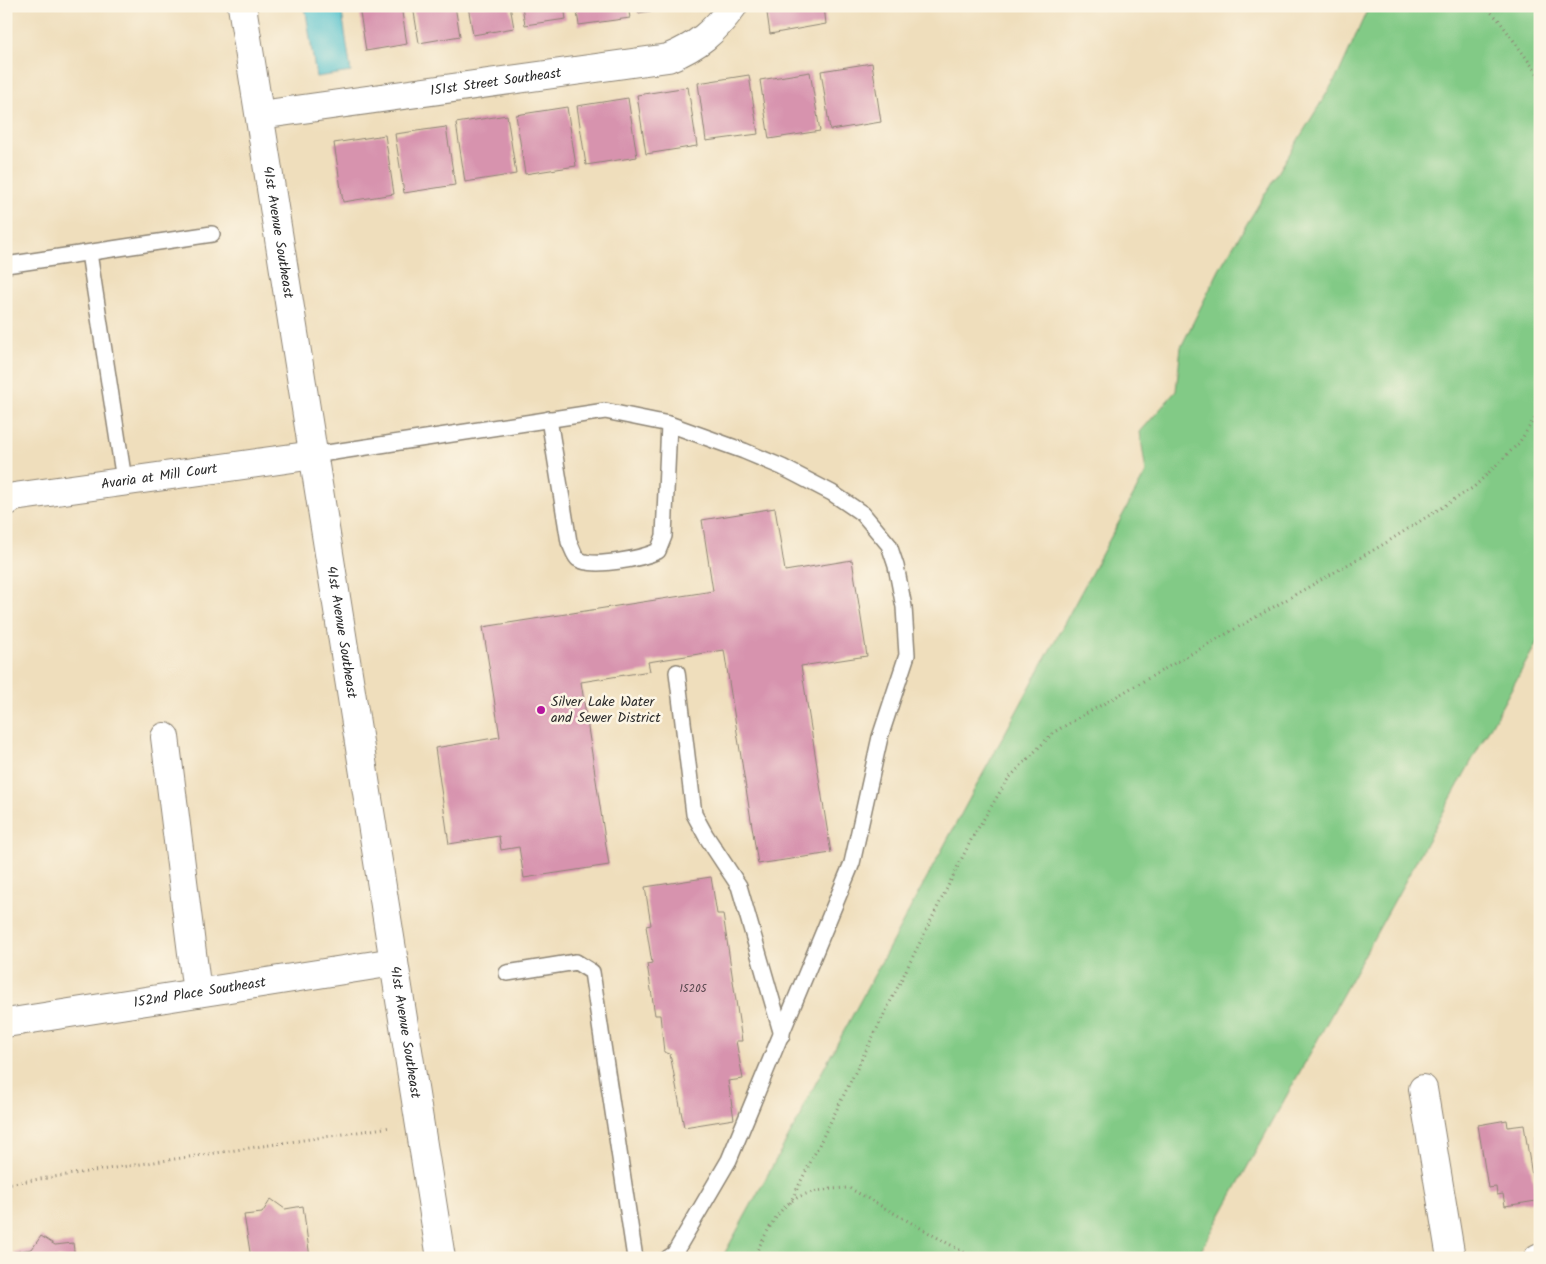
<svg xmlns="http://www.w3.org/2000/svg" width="1546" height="1264" font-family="Kalam,sans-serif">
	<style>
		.green { fill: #82ca86; stroke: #567a58 }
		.water { fill: #56c3ce; stroke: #40777c }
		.building { fill: #d793ae }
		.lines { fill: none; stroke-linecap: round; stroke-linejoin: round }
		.lane-casing { stroke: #8d8474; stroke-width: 18 }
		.street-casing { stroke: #8d8474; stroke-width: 30 }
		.secondary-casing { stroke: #8d8474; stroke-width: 30 }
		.path { stroke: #8d8474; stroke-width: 3; stroke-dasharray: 1 4; stroke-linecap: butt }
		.lane { stroke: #fff; stroke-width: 15 }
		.street { stroke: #fff; stroke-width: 28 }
		.secondary { stroke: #fff; stroke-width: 28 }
		.poi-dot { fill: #b5179e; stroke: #fcf5e5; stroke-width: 2 }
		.labels { text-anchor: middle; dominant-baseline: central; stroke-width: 5; stroke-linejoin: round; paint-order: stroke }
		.number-label { font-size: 11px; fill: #56454c }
		.street-label { font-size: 14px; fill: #2b2b2b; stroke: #fcf5e5 }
		.poi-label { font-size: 14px; fill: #2b2b2b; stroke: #fcf5e5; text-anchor: start }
	</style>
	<rect width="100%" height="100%" fill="#fcf5e5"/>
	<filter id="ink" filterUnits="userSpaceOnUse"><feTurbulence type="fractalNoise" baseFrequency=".02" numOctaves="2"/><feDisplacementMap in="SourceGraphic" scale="10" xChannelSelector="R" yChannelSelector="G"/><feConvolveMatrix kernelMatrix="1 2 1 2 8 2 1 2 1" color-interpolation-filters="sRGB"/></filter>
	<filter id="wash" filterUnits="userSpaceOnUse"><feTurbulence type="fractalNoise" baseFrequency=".0096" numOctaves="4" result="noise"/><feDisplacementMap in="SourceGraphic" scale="20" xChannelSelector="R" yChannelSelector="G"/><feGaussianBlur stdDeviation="1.12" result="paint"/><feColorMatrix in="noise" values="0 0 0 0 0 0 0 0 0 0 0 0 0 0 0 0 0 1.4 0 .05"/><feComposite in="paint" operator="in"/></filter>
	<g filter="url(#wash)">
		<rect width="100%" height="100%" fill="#efdebc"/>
		<polygon class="green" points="1369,6 1540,6 1540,637 1197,1258 722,1258 796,1123 801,1117 804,1105 1146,472 1140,432 1176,391 1181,347 1221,266 1339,73"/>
		<polygon class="water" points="305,6 341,6 351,72 316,77"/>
		<g id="blocks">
			<g class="building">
				<polygon points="359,6 401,6 407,44 366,51"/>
				<polygon points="413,6 455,6 460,36 419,43"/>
				<polygon points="468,6 510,6 514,28 473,35"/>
				<polygon points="522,6 564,6 566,19 525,25"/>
				<polygon points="576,6 628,6 630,18 579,25"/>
				<polygon points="637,6 677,6 677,7 638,13"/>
				<polygon points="766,6 824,6 826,24 770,34"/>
				<polygon points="872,63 881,122 830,130 821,71"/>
				<polygon points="810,72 820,131 769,139 760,80"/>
				<polygon points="749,75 758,134 706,141 698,83"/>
				<polygon points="688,87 697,146 646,154 637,95"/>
				<polygon points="628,98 637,157 586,165 577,106"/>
				<polygon points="567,107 576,166 525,174 516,115"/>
				<polygon points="507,115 516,174 465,182 456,123"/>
				<polygon points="446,127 455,185 404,193 395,134"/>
				<polygon points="385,135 394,194 343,202 334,143"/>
				<polygon points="775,508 785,571 852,560 867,656 801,666 831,853 758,864 724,650 648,662 650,671 581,682 609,865 524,878 519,847 501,850 499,836 449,844 435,748 500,737 483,627 713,591 702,520"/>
				<polygon points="711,877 717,914 723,914 742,1041 736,1041 743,1079 728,1081 734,1119 684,1127 670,1054 664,1052 660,1015 655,1015 647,964 652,963 646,926 651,925 645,887"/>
				<polygon points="1507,1120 1508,1127 1524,1125 1536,1201 1505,1206 1503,1194 1497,1195 1496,1187 1488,1188 1478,1125"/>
				<polygon points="1536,1135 1540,1135 1540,1155 1539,1155"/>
				<polygon points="271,1199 285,1209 303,1206 310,1258 251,1258 244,1215 262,1213"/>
				<polygon points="41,1236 55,1245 73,1243 75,1258 15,1258 14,1252 32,1249"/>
			</g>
		</g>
	</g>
	<g filter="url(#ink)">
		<use href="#blocks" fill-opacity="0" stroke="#8d8474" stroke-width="1"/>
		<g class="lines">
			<defs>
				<g id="lane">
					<polyline points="89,253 124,480"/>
					<polyline points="6,265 212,234"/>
					<path d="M549 419 569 542C572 547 574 556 578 559 592 569 643 558 658 551L664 536 669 424"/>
					<polyline points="314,455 605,411 669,424 744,451 782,467 832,493 863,514 889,545 896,566 904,607 907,655 880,737 852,863 729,1160 674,1254 668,1258"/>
					<polyline points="677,672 694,814 706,836 739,886 782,1035"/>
					<polyline points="507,973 576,962 592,972 635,1258"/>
				</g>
				<g id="street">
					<path id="s1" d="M260 115 668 58C698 46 714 32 733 6"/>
					<path id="s2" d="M6 502 14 497 314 455"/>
					<polyline points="165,737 197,993"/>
					<path id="s3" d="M6 1023 394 962"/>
					<polyline points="1423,1089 1451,1258"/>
					<polyline points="1538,1258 1540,1257"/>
				</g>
				<g id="secondary">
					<path id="s4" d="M242 6 441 1258"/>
				</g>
			</defs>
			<use href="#lane" class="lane-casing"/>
			<use href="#street" class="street-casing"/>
			<use href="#secondary" class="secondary-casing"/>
			<g class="path">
				<polyline points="1484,6 1498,19 1540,77"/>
				<polyline points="6,1184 391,1127"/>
				<polyline points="790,1203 972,838 1008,779 1054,732 1384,544 1474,487 1519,443 1540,410"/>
				<path d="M753 1258C781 1206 785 1190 849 1188L974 1258"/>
			</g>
			<use href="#lane" class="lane"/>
			<use href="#street" class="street"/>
			<use href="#secondary" class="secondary"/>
		</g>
	</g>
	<circle class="poi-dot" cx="541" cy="710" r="5"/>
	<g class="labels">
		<g class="number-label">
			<text x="693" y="989">15205</text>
		</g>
		<g class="street-label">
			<text stroke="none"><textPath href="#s1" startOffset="238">151st Street Southeast</textPath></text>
			<text stroke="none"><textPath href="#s4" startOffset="229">41st Avenue Southeast</textPath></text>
			<text stroke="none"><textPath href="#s2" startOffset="156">Avaria at Mill Court</textPath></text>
			<text stroke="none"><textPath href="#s4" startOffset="634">41st Avenue Southeast</textPath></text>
			<text stroke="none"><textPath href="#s3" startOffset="196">152nd Place Southeast</textPath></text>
			<text stroke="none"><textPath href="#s4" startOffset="1039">41st Avenue Southeast</textPath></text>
		</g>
		<g class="poi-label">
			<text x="551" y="702">Silver Lake Water<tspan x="551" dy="16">and Sewer District</tspan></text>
		</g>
	</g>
	<rect width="1546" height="1264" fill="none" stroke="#fcf5e5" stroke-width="25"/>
</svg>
